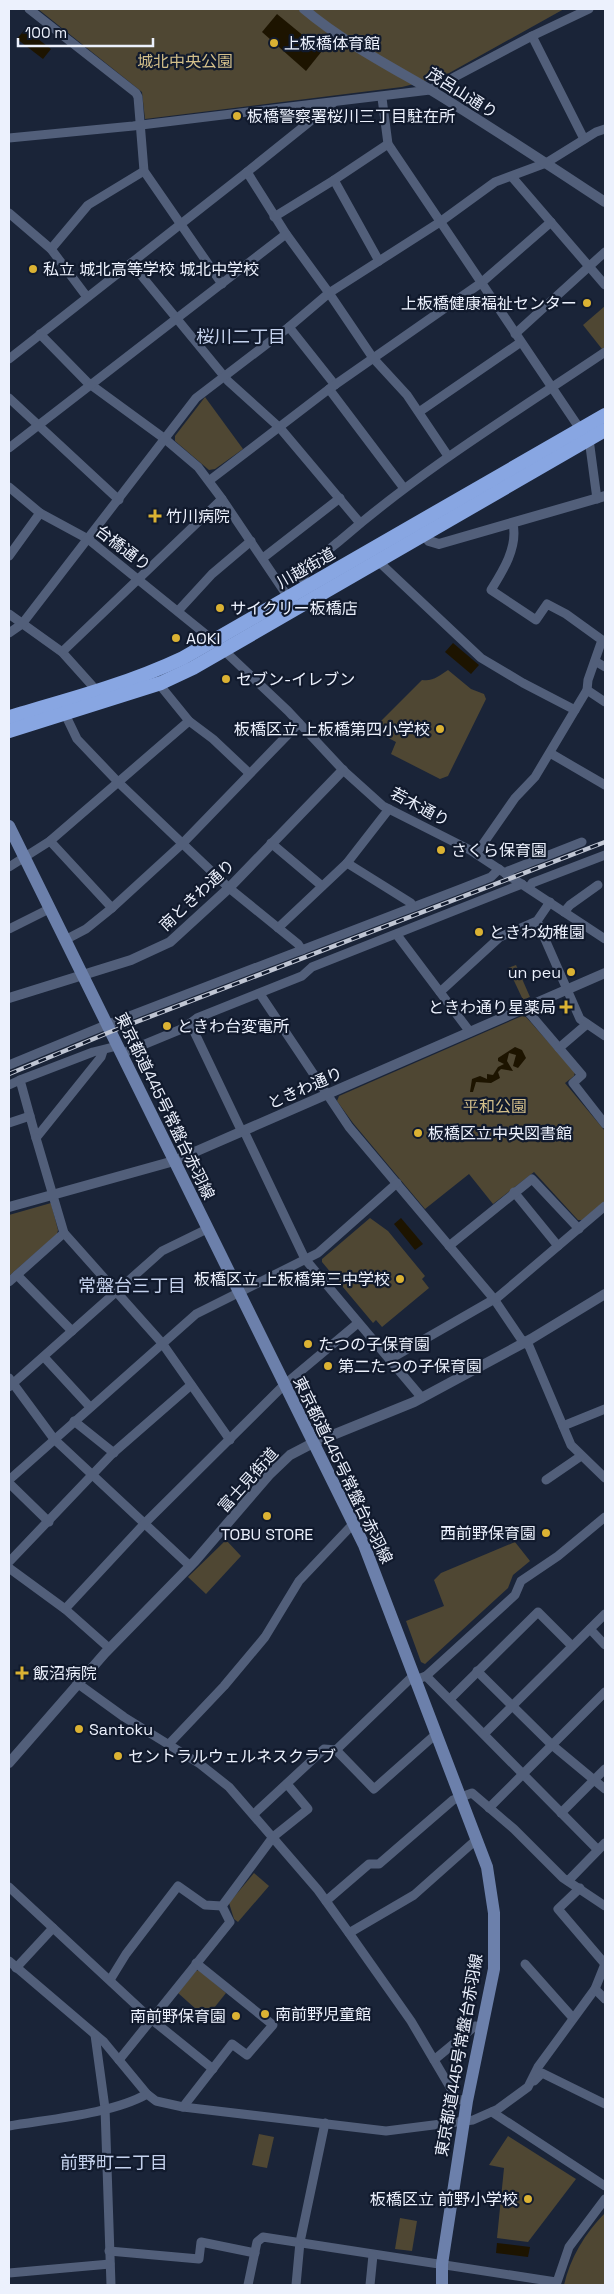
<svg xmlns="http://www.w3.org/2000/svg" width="614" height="2294" font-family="'Space Grotesk','Noto Sans JP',sans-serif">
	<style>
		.green { fill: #4f4733 }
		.water { fill: #1d1400 }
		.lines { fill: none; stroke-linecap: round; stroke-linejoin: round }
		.minor { stroke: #525f7a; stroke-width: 9 }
		.tertiary { stroke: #525f7a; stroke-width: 10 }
		.secondary { stroke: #6c80ab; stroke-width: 12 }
		.trunk { stroke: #88a6e2; stroke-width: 14 }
		.rail-casing { stroke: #c0c6d4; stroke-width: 4.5 }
		.rail { stroke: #111a2d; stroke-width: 2.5; stroke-dasharray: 8; stroke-linecap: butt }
		.poi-dot { fill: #dbb233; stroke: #111a2d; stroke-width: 2 }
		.labels { text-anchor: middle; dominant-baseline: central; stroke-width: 4.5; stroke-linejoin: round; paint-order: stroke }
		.poi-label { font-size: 16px; fill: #ecf1fd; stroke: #111a2d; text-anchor: start }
		.park-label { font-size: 16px; fill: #d3bf8a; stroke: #111a2d }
		.street-label { font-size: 16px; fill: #ecf1fd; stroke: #111a2d }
		.neighbourhood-label { font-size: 18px; fill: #c5d2ed; stroke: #111a2d }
	</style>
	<rect width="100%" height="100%" fill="#1a2438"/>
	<g class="green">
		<polygon points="38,9 564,9 442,77 402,87 145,119 142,92"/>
		<polygon points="605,306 605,347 602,349 583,325"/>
		<polygon points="205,397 243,449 215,469 209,470 175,441 175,436"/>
		<path d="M448 670 471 689 484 694 486 699 448 776 440 779 391 754 396 742 379 733 377 725 422 680C433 682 440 675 448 670Z"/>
		<polygon points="516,965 530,997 523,1000 508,968"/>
		<polygon points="522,1016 526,1017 575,1072 574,1076 565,1083 605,1131 605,1201 582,1220 578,1220 534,1172 493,1204 469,1174 425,1209 353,1123 337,1101 339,1096"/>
		<polygon points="51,1203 58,1230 57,1234 9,1276 9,1215"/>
		<polygon points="370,1218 388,1231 425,1276 422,1279 429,1288 382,1327 376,1320 373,1323 322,1262 322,1259"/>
		<polygon points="226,1540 241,1556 206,1594 188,1577"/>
		<polygon points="515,1542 530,1561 513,1575 508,1588 425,1664 421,1662 406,1621 444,1606 434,1580 441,1573"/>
		<polygon points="254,1873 269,1886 238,1922 234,1919 229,1903"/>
		<polygon points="199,1970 226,1993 206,2018 178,1993 196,1971"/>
		<polygon points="259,2134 274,2137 267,2168 252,2165"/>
		<polygon points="508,2136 576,2179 528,2242 497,2238 504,2168 489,2165"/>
		<path d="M605 2213V2285H564C570 2258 585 2233 605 2213Z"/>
		<polygon points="400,2218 417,2221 412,2251 395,2249"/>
	</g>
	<g class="water">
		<polygon points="277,14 322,51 306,71 262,32"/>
		<polygon points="25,29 51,49 43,59 17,39"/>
		<polygon points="453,643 479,665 471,674 445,652"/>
		<polygon points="515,1047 522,1050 526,1058 518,1068 513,1066 516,1055 509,1053 507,1061 513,1071 501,1069 498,1072 500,1078 491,1083 476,1082 473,1092 470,1092 472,1079 480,1076 487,1079 487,1074 493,1075 498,1067 504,1064 498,1061 498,1058"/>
		<polygon points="401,1218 423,1244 415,1250 394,1224"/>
		<polygon points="497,2243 530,2247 528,2257 496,2253"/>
	</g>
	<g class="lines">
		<g class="minor">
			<polyline points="29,9 136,93 138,97 144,171 222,284"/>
			<polyline points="532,36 584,139"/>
			<polyline points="382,98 388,144 580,429"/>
			<polyline points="333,103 247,172 286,234 329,293 373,358 407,395 448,456"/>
			<polyline points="9,138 133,126 430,90 532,36 589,9"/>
			<polyline points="512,177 605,285"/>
			<polyline points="9,213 51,249 87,297"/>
			<polyline points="274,217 334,180"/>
			<polyline points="51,249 88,205 144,171"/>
			<polyline points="379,261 334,180 388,144"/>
			<polyline points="131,263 228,381 280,428 360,523"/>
			<polyline points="289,327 335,385"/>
			<polyline points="40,334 87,382 165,439 198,467 222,499 290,600"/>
			<polyline points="515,334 605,252"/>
			<polyline points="9,359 247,172"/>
			<polyline points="329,389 403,487"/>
			<polyline points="9,398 119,500"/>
			<polyline points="419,412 521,342"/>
			<polyline points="589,439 597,499"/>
			<polyline points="9,448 286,234"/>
			<polyline points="210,480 329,389 481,283 551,222"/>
			<polyline points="9,487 40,513 88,539 214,641 288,711 343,770 383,806 470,850 605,939"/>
			<polyline points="9,556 40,513"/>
			<polyline points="263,558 340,498"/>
			<polyline points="378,561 481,658 523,683 575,710"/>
			<path d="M306 589 303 578C309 563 330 549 343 538 424 468 516 412 605 352"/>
			<polyline points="178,611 212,574 251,541"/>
			<polyline points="9,614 62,652 97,691"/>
			<polyline points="9,633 22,624 196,398 289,327 329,293 440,222 495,182 546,163 596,132 605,129"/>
			<polyline points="62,652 222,499"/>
			<polyline points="595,661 605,667"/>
			<polyline points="587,690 605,702"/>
			<polyline points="65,714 77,739 118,782 229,888 298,944 302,950"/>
			<polyline points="189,721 213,739 249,773"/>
			<polyline points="550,753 605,785"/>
			<polyline points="50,841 112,908"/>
			<polyline points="271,843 322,886"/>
			<path d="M476 854 515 798 535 777 575 710 587 690 588 680 602 640 566 614 547 604 536 620 491 590C503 571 518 547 513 524"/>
			<polyline points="347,863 411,903 412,907"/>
			<polyline points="9,867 50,841 189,721 163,689 161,683"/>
			<polyline points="506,874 508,871 582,842"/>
			<polyline points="529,888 532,883 605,855"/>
			<polyline points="564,912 570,905 598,885"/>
			<polyline points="537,921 580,1019 605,1036"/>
			<polyline points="278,928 347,863 389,809"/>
			<polyline points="9,929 49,909"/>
			<polyline points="397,935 470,1032"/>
			<polyline points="65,940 86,929 112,908 182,844 299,723"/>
			<polyline points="440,992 500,937 537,921 550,902"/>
			<polyline points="260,994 349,1127 494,1299 521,1339 529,1346 571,1445 605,1478"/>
			<polyline points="525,1008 582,1075 573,1083 605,1124"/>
			<polyline points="190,1023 242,1132"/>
			<polyline points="559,1048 587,1024"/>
			<polyline points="103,1051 101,1057 36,1138 20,1080 93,1052 117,1046"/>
			<polyline points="121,1054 184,1028 197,1018 302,976 312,967 522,884"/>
			<polyline points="9,1065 106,1025 463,888 491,877 499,869"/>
			<polyline points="9,1085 20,1080"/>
			<polyline points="9,1123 30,1116"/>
			<polyline points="244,1131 305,1259 422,1398"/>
			<polyline points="514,1192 558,1246"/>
			<polyline points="64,1233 162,1343 230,1440"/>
			<polyline points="449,1246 532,1179 579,1229"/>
			<polyline points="17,1275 72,1331"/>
			<polyline points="9,1282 64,1233 36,1138"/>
			<polyline points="44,1357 90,1407"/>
			<polyline points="390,1359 498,1297 605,1206"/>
			<polyline points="9,1378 54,1439 190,1566"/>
			<polyline points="9,1387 162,1251 207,1229"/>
			<polyline points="74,1421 114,1453"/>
			<polyline points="563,1426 605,1409"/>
			<polyline points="9,1480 196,1314 318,1253 397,1183"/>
			<polyline points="546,1480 581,1456"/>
			<polyline points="9,1483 49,1522"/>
			<polyline points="9,1562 113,1453 191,1385"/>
			<polyline points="9,1568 65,1609 109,1648"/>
			<polyline points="65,1609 145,1523 284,1385 358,1323"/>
			<polyline points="590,1629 605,1645"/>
			<polyline points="477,1671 552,1745 605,1789"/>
			<polyline points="426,1676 598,1850"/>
			<polyline points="415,1680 426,1676 515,1595 521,1581 558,1556 605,1517"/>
			<polyline points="77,1683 124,1717 200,1764 229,1787 318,1890 349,1933 411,2021 457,2099 467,2101"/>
			<polyline points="450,1699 538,1612 572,1646"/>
			<polyline points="484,1734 605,1614"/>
			<polyline points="169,1744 224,1686 265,1637 299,1581 354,1523"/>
			<polyline points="336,1750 374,1789 436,1734"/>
			<polyline points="489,1808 605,1692"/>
			<polyline points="561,1813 605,1769"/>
			<polyline points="254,1814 324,1749 336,1750 414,1675"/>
			<polyline points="568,1881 605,1843"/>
			<polyline points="9,1887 151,2019 213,2069"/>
			<polyline points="580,1888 558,1909 605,1964"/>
			<polyline points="326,1901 369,1864 379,1864 453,1800 472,1793 514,1829 563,1878 605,1906"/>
			<polyline points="349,1933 414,1895 477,1839"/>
			<polyline points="9,1961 104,2042 147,2094 156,2101 183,2107 386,2131 473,2120 498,2109 528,2087 538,2067 595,1989 605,1964"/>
			<polyline points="525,1964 573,2018"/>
			<polyline points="16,1968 53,1928"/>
			<polyline points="110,1980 126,1954 178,1886 205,1905 222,1906 273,1837 308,1809 287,1784"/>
			<polyline points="595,1989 605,1999"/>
			<polyline points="95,2035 105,2108 111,2285"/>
			<polyline points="119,2060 230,1922 222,1906"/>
			<polyline points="434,2060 475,2026 481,2027"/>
			<polyline points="534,2081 542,2073 605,2104"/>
			<polyline points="183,2107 232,2044 247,2055 273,2025 196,1963"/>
			<polyline points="492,2112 605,2186"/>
			<path d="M9 2126C49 2119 112 2114 147 2094"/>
			<polyline points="109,2251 199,2259 201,2242 255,2253"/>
			<polyline points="9,2273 110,2264"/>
			<polyline points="248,2285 257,2242 263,2237 556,2282"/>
			<polyline points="296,2285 300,2242 325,2123"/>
			<polyline points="370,2285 373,2255"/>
			<polyline points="556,2285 569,2247 605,2199"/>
		</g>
		<g class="tertiary">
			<path d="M304 9C342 41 386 64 429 89 488 125 547 164 605 202"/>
			<polyline points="420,530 429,541 439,544 605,496"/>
			<polyline points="9,998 131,960 170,942 229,888 343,770"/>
			<polyline points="9,1207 174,1161 605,973"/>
			<polyline points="9,1763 105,1653 195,1561 269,1475 290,1455 313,1443 414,1402 531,1339 605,1294"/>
		</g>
		<polyline class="secondary" points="9,826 364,1545 487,1867 494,1913 494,1969 467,2101 442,2264 442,2285"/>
		<g class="trunk">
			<path d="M9 717C68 700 128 684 183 658L605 415"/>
			<polyline points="9,731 161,683 193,668 605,430"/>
		</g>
		<defs>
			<polyline id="rail" points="9,1074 110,1032 605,842"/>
		</defs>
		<use href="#rail" class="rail-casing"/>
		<use href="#rail" class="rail"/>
	</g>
	<g class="poi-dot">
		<circle cx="274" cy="43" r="5"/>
		<circle cx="237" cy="116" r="5"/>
		<circle cx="33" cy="269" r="5"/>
		<circle cx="587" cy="303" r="5"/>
		<path d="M152.5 508.5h5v5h5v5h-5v5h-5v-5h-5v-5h5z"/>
		<circle cx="220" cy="608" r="5"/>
		<circle cx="176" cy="638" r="5"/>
		<circle cx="226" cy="679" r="5"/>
		<circle cx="440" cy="729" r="5"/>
		<circle cx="441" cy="850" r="5"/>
		<circle cx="479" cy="932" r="5"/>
		<circle cx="571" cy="972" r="5"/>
		<path d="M563.5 999.5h5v5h5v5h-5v5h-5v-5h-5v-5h5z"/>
		<circle cx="167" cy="1026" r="5"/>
		<circle cx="418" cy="1133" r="5"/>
		<circle cx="400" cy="1279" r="5"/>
		<circle cx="308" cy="1344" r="5"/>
		<circle cx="328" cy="1366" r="5"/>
		<circle cx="267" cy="1516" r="5"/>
		<circle cx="546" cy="1533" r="5"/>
		<path d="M19.5 1665.5h5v5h5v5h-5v5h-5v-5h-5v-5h5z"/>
		<circle cx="79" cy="1729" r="5"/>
		<circle cx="118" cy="1756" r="5"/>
		<circle cx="265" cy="2014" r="5"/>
		<circle cx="236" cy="2016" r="5"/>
		<circle cx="528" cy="2199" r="5"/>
	</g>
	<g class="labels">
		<g class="poi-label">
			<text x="284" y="43">上板橋体育館</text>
			<text x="247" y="116">板橋警察署桜川三丁目駐在所</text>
			<text x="43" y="269">私立 城北高等学校 城北中学校</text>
			<text x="577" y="303" text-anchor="end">上板橋健康福祉センター</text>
			<text x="166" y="516">竹川病院</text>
			<text x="230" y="608">サイクリー板橋店</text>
			<text x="186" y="638">AOKI</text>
			<text x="236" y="679">セブン-イレブン</text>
			<text x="430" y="729" text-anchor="end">板橋区立 上板橋第四小学校</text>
			<text x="451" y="850">さくら保育園</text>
			<text x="489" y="932">ときわ幼稚園</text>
			<text x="561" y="972" text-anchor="end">un peu</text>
			<text x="556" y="1007" text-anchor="end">ときわ通り星薬局</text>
			<text x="177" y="1026">ときわ台変電所</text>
			<text x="428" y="1133">板橋区立中央図書館</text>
			<text x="390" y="1279" text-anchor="end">板橋区立 上板橋第三中学校</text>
			<text x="318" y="1344">たつの子保育園</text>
			<text x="338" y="1366">第二たつの子保育園</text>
			<text x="536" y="1533" text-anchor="end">西前野保育園</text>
			<text x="267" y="1534" text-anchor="middle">TOBU STORE</text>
			<text x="33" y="1673">飯沼病院</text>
			<text x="89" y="1729">Santoku</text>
			<text x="128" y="1756">セントラルウェルネスクラブ</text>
			<text x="275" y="2014">南前野児童館</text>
			<text x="226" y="2016" text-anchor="end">南前野保育園</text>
			<text x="518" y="2199" text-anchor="end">板橋区立 前野小学校</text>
		</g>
		<g class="park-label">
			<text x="185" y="61">城北中央公園</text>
			<text x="495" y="1106">平和公園</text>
		</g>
		<g class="street-label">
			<text transform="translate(462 93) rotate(32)">茂呂山通り</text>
			<text transform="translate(123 548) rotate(37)">台橋通り</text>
			<text transform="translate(306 568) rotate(-30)">川越街道</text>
			<text transform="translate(420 807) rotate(28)">若木通り</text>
			<text transform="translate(197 895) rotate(-43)">南ときわ通り</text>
			<text transform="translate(305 1088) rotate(-24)">ときわ通り</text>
			<text transform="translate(165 1106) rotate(64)">東京都道445号常盤台赤羽線</text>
			<text transform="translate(343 1470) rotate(64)">東京都道445号常盤台赤羽線</text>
			<text transform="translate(248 1480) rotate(-48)">富士見街道</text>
			<text transform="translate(459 2055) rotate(-80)">東京都道445号常盤台赤羽線</text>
		</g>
		<g class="neighbourhood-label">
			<text x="241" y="336">桜川二丁目</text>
			<text x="132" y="1285">常盤台三丁目</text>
			<text x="114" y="2162">前野町二丁目</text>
		</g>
	</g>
	<rect width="614" height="2294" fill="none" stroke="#ecf1fd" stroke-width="20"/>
	<path d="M18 38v8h135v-8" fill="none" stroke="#ecf1fd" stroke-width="2.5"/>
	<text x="25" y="38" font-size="15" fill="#ecf1fd" stroke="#111a2d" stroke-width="4" paint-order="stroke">100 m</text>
</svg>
